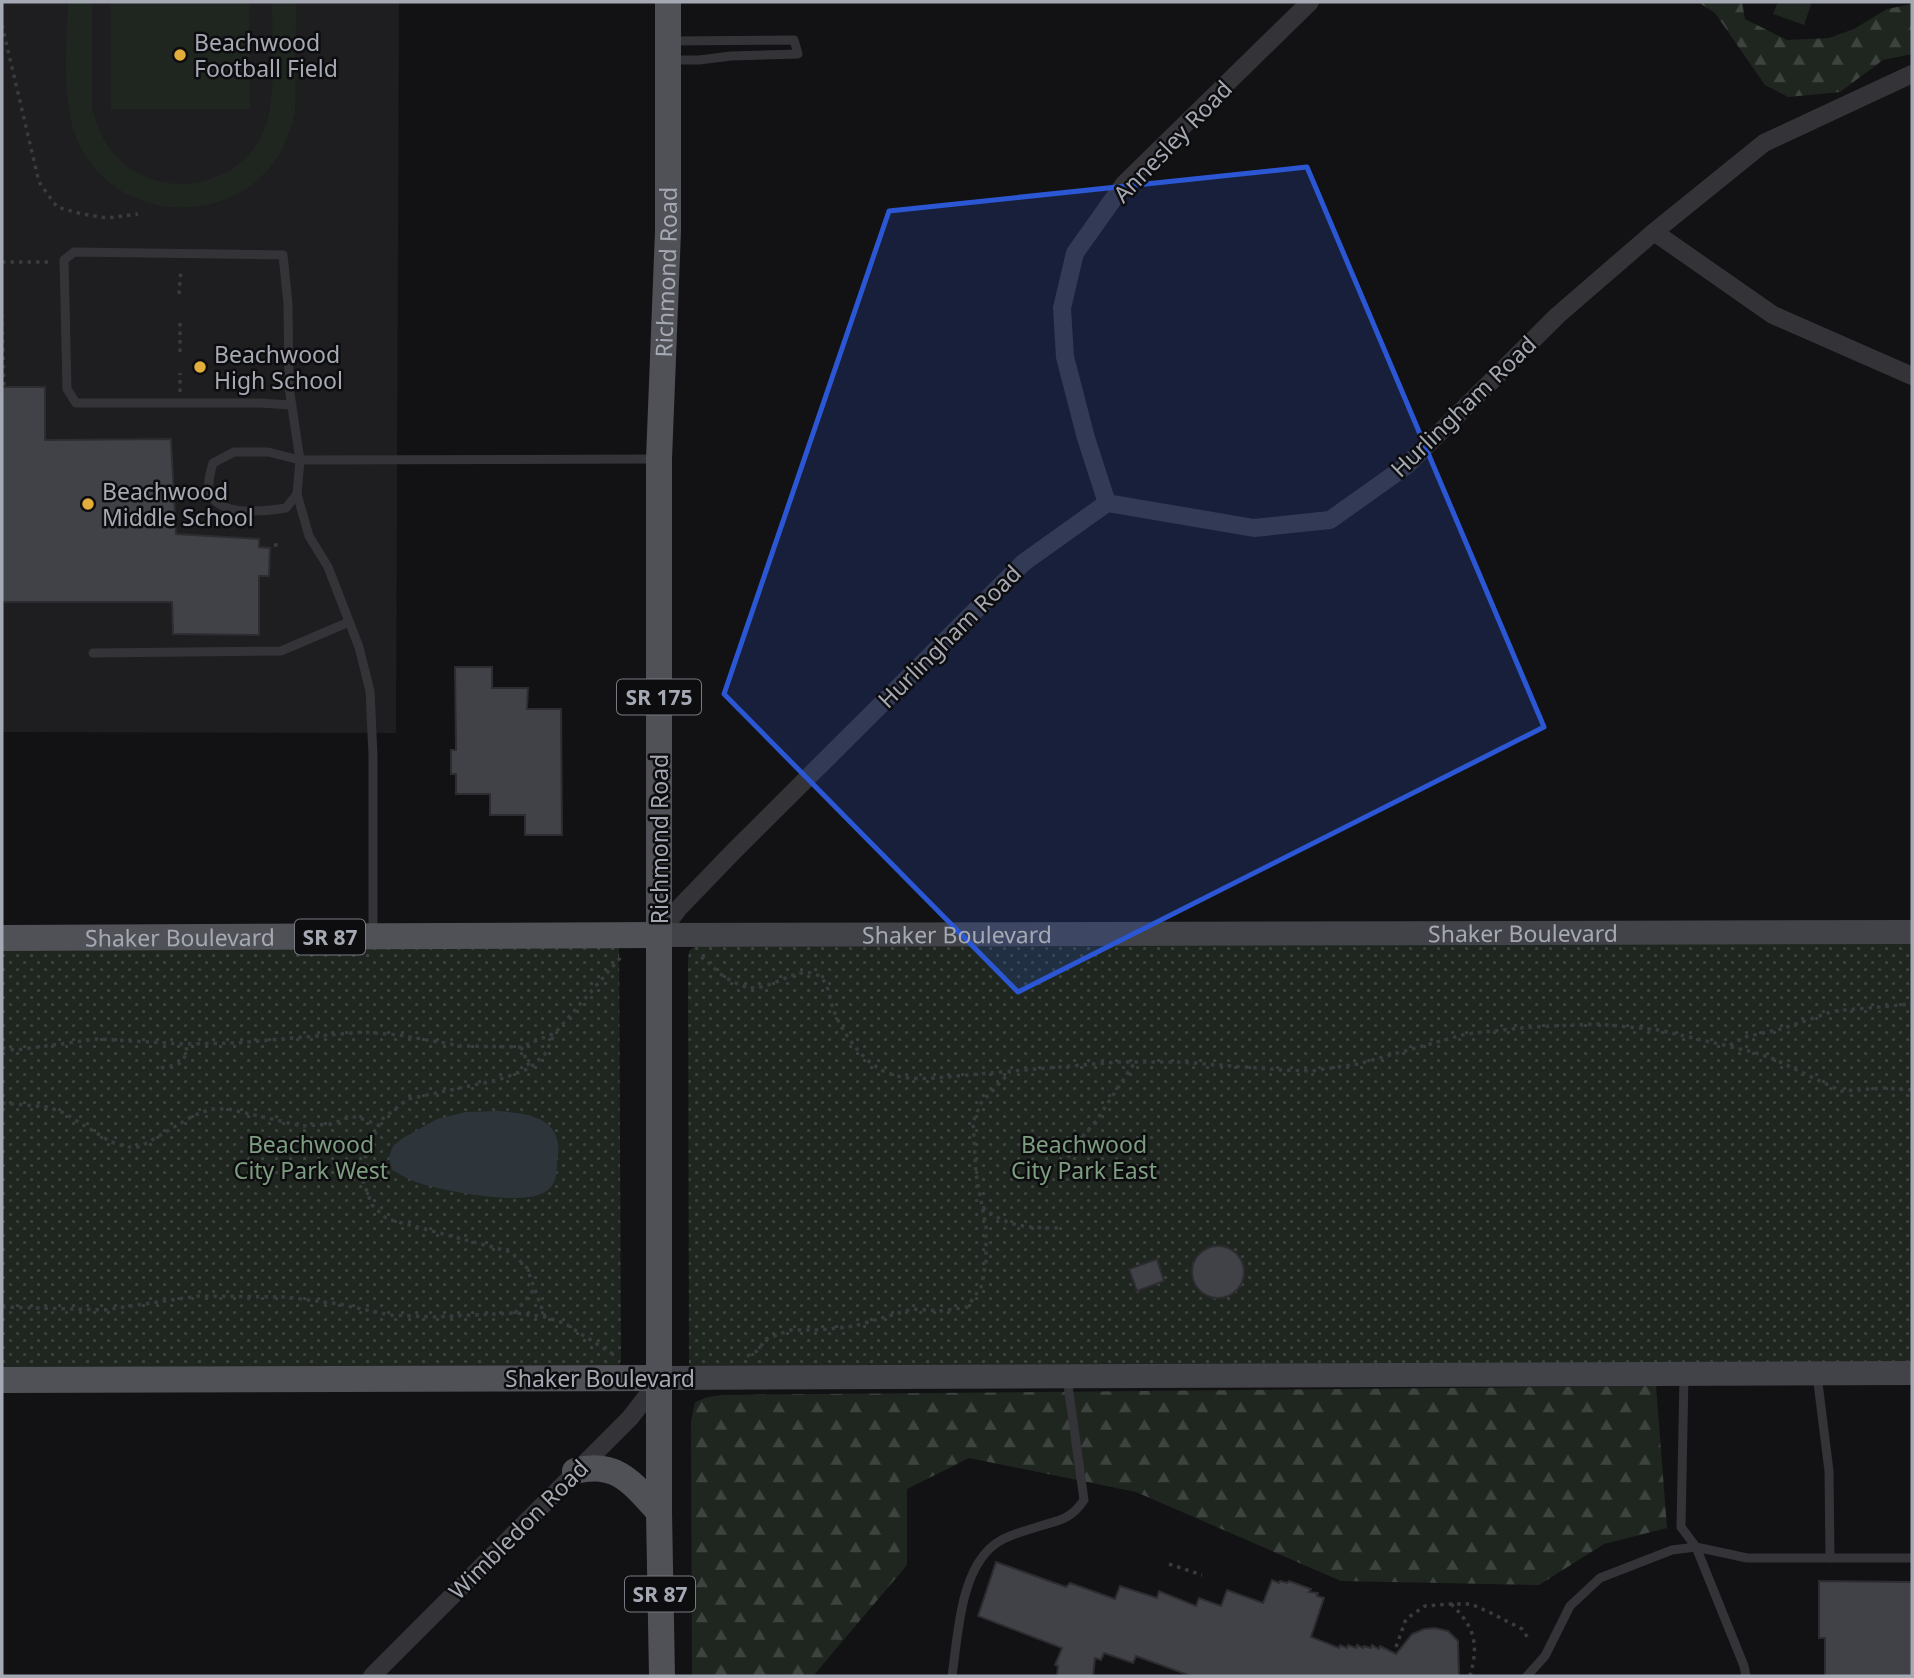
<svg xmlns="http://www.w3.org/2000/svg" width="1914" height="1678" font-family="'Noto Sans',sans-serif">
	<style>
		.built { fill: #1e1e21 }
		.green { fill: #1f2620 }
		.forest { fill: url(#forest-firs) }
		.park { fill: url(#park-dots) }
		.water { fill: #2d353b }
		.building { fill: #414247; stroke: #2d2c30; stroke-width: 2 }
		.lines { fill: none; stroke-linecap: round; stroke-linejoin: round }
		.path { stroke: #3a3b3f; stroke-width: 3.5; stroke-dasharray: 3.5 5; stroke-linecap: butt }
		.service { stroke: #343438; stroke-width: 9 }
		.minor { stroke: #343438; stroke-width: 18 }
		.secondary { stroke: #424348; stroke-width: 24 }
		.primary { stroke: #505157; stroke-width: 26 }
		.marked { fill: #2b57d4; fill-opacity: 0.2; stroke: #2b57d4; stroke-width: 5; stroke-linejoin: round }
		.poi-dot { fill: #e2ad3c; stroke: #0d0d0f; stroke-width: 2.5 }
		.labels { text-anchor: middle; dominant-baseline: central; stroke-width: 5; stroke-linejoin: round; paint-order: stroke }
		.shield { fill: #0d0d0f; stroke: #777a82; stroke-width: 2 }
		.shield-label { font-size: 21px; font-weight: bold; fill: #a5a9b3 }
		.poi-label { font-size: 23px; fill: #a5a9b3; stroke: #0d0d0f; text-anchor: start }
		.street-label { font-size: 23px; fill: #a5a9b3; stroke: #0d0d0f }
		.park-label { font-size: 23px; fill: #7d9d80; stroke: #0d0d0f }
	</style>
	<defs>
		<pattern id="forest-firs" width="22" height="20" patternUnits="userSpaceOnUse" patternTransform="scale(1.75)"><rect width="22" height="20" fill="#1f2620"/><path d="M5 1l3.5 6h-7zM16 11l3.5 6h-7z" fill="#3d433e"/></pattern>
		<pattern id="park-dots" width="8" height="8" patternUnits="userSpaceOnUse" patternTransform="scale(1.75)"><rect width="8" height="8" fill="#1f2620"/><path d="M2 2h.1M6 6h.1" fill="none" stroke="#3d433e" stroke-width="1.8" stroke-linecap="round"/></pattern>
	</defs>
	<rect width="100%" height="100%" fill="#121214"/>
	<polygon class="built" points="2,2 399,2 396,733 2,732"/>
	<g class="green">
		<path d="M68 2H92V108C97 126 103 142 116 156 157 201 235 190 262 135 278 103 272 39 272 2H296L295 113C290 130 285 147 274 162 225 229 115 221 79 144 60 105 67 45 68 2Z"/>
		<polygon points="111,2 249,2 250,109 111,109"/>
		<polygon points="1778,2 1812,2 1804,25 1773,14"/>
	</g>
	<g class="forest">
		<polygon points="1698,2 1742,2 1745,19 1787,40 1829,38 1854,29 1887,9 1912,4 1912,54 1883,60 1840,92 1788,97 1765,85 1715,13"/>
		<polygon points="1656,1386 1667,1528 1604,1544 1539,1585 1341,1581 1136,1492 969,1458 907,1489 907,1565 813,1676 692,1676 691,1422 695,1402 708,1397 722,1395"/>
	</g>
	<g class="park">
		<polygon points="619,935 621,1359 619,1368 2,1380 2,938"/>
		<polygon points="1912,942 1912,1366 691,1368 689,1364 688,961 689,951 694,947"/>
	</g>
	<path class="water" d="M498 1111C521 1113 555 1115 558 1144 559 1149 558 1155 557 1160 557 1172 557 1182 548 1190 527 1208 442 1191 416 1182 408 1179 400 1174 392 1170L389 1157 393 1146 403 1138 437 1119 466 1112Z"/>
	<g class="building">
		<polygon points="2,387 45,387 45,440 171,439 176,534 259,539 259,547 270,548 269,576 259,576 259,635 173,634 172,602 2,602"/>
		<polygon points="455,667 492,667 492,688 528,688 527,709 561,709 562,835 525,835 525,815 490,815 490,794 456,794 456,774 451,774 451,750 456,750"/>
		<circle cx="1218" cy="1272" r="26"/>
		<polygon points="1157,1259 1164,1281 1137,1291 1129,1269"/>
		<polygon points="996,1562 1066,1587 1070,1583 1115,1599 1120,1586 1157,1598 1159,1591 1196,1606 1199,1598 1221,1606 1227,1590 1263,1603 1272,1580 1279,1583 1280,1581 1287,1583 1289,1581 1311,1589 1309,1592 1318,1593 1317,1596 1324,1598 1311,1637 1339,1648 1340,1645 1347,1648 1348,1645 1356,1648 1357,1645 1363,1648 1364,1646 1371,1648 1372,1645 1379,1649 1380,1646 1396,1654 1412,1634 1424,1629 1435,1628 1448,1631 1458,1641 1459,1676 1191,1676 1136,1656 1133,1663 1104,1653 1101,1660 1095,1658 1093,1676 1057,1676 1058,1666 1055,1665 1062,1648 978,1616"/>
		<polygon points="1819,1581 1912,1582 1912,1676 1825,1676 1825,1638 1819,1638"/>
	</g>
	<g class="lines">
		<g class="path">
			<polyline points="2,25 39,182 57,207 82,214 107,218 138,214"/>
			<polyline points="2,262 51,262"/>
			<polyline points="179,294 181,269"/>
			<polyline points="2,314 4,387"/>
			<polyline points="180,323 180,353"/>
			<polyline points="180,392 180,373"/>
			<polyline points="274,545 282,545"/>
			<path d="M701 957C708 961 712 966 717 971 725 978 736 984 746 987 770 993 797 964 817 975 829 981 829 997 833 1008 841 1032 866 1067 891 1074 905 1079 920 1079 934 1078L1117 1062H1180L1283 1070 1312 1071 1358 1064 1466 1034 1531 1027 1598 1024 1659 1030 1753 1052 1774 1059 1841 1091 1885 1088 1912 1090"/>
			<polyline points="1730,1045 1745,1037 1781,1029 1834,1011 1912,1004"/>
			<polyline points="521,1047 530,1068"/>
			<polyline points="2,1048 16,1050 97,1039 184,1044 236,1043 363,1032 399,1035 461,1046 521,1047 555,1033 621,957"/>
			<path d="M161 1068C181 1064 185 1065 187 1044"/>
			<polyline points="2,1103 48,1107 64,1113 111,1142 126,1147 140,1147 193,1116 211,1109 228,1109 302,1126 332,1124 349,1117 357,1117 378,1125"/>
			<polyline points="1062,1182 1065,1162 1077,1143 1096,1121 1135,1062"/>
			<path d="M983 1207C1006 1228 1032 1228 1062 1228"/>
			<polyline points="2,1307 104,1310 199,1296 286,1297 339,1304 390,1315 433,1317 515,1313 545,1317 564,1323 616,1356"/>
			<polyline points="515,1313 535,1288"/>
			<polyline points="545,1317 527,1268 511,1252 387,1219 372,1205 363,1181 365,1158 381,1120 408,1099 498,1080 530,1068 545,1054 554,1035"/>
			<polyline points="747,1356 757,1351 766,1339 791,1330 821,1330 855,1326 912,1309 942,1311 967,1307 981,1287 986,1262 986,1227 976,1174 973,1122 981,1103 1010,1072"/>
			<polyline points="1169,1564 1202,1575"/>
			<path d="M1451 1604C1475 1627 1479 1644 1470 1676"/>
			<polyline points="1396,1647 1406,1619 1425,1606 1451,1604 1471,1604 1491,1613 1522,1629 1530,1641"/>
		</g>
		<g class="service">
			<polyline points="670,60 699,60 731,56 798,54 794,40 671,41"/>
			<polyline points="292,405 259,403 76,403 67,389 64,260 74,252 283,255 288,304 289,387 300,460 297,494 309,536 328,567 359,647 370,691 373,755 373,932"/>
			<path d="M297 494 286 508C266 511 224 517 211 496 206 487 210 473 213 463L234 452H268L300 460 656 459"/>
			<polyline points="93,653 281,651 349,622"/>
			<polyline points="1817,1375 1829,1471 1830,1558"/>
			<polyline points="1684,1376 1681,1527 1696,1547 1747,1558 1912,1558"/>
			<path d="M952 1676C958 1636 960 1571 994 1545 1005 1536 1021 1532 1034 1528 1057 1520 1069 1522 1084 1500L1067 1378"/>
			<polyline points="1527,1676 1545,1656 1570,1606 1600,1578 1672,1550 1696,1547 1744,1666 1746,1676"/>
		</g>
		<g class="minor">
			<polyline points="1654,232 1773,315 1912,376"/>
			<polyline points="1107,503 1086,438 1065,357 1062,308 1075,253 1124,184 1310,2"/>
			<polyline points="659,935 679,908 734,851 1023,563 1107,503 1254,528 1330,520 1406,466 1558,315 1654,232 1764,143 1912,74"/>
			<polyline points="372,1676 630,1418 650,1392 658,1379"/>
		</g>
		<g class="secondary">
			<path id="s1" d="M659 935 1912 932"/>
			<polyline points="659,1378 1912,1373"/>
		</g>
		<g class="primary">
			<path id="s2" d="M2 938 659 935"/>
			<polyline points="2,1380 659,1378"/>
			<path d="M575 1471C617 1460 633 1484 659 1512"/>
			<path id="s3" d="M662 1676 659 1512V459L668 231V2"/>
		</g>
	</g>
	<path class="marked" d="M1307 167 1544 727 1018 992 724 694 889 211Z"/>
	<g class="poi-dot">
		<circle cx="180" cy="55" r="7"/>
		<circle cx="200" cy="367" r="7"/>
		<circle cx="88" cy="504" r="7"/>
	</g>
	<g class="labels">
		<g class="shield">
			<rect x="617" y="679.5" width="84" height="35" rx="5"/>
			<rect x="295" y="919.5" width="70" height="35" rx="5"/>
			<rect x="625" y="1576.5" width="70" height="35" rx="5"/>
		</g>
		<g class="shield-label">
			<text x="659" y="697">SR 175</text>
			<text x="330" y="937">SR 87</text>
			<text x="660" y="1594">SR 87</text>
		</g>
		<g class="poi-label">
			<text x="194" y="42">Beachwood<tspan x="194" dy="26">Football Field</tspan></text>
			<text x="214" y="354">Beachwood<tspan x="214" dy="26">High School</tspan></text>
			<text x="102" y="491">Beachwood<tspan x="102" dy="26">Middle School</tspan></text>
		</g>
		<g class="street-label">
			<text transform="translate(1172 141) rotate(-46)">Annesley Road</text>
			<text stroke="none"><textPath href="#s3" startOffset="1404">Richmond Road</textPath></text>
			<text transform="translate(1463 406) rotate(-44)">Hurlingham Road</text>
			<text transform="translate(949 636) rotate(-45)">Hurlingham Road</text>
			<text transform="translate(659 839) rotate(-90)">Richmond Road</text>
			<text stroke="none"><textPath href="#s1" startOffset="864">Shaker Boulevard</textPath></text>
			<text stroke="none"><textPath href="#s1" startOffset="298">Shaker Boulevard</textPath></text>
			<text stroke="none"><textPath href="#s2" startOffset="178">Shaker Boulevard</textPath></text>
			<text x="600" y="1378">Shaker Boulevard</text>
			<text transform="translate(518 1529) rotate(-45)">Wimbledon Road</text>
		</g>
		<g class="park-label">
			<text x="311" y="1144">Beachwood<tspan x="311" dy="26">City Park West</tspan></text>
			<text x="1084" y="1144">Beachwood<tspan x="1084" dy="26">City Park East</tspan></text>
		</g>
	</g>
	<rect width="1914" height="1678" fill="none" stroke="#a5a9b3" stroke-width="7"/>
</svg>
